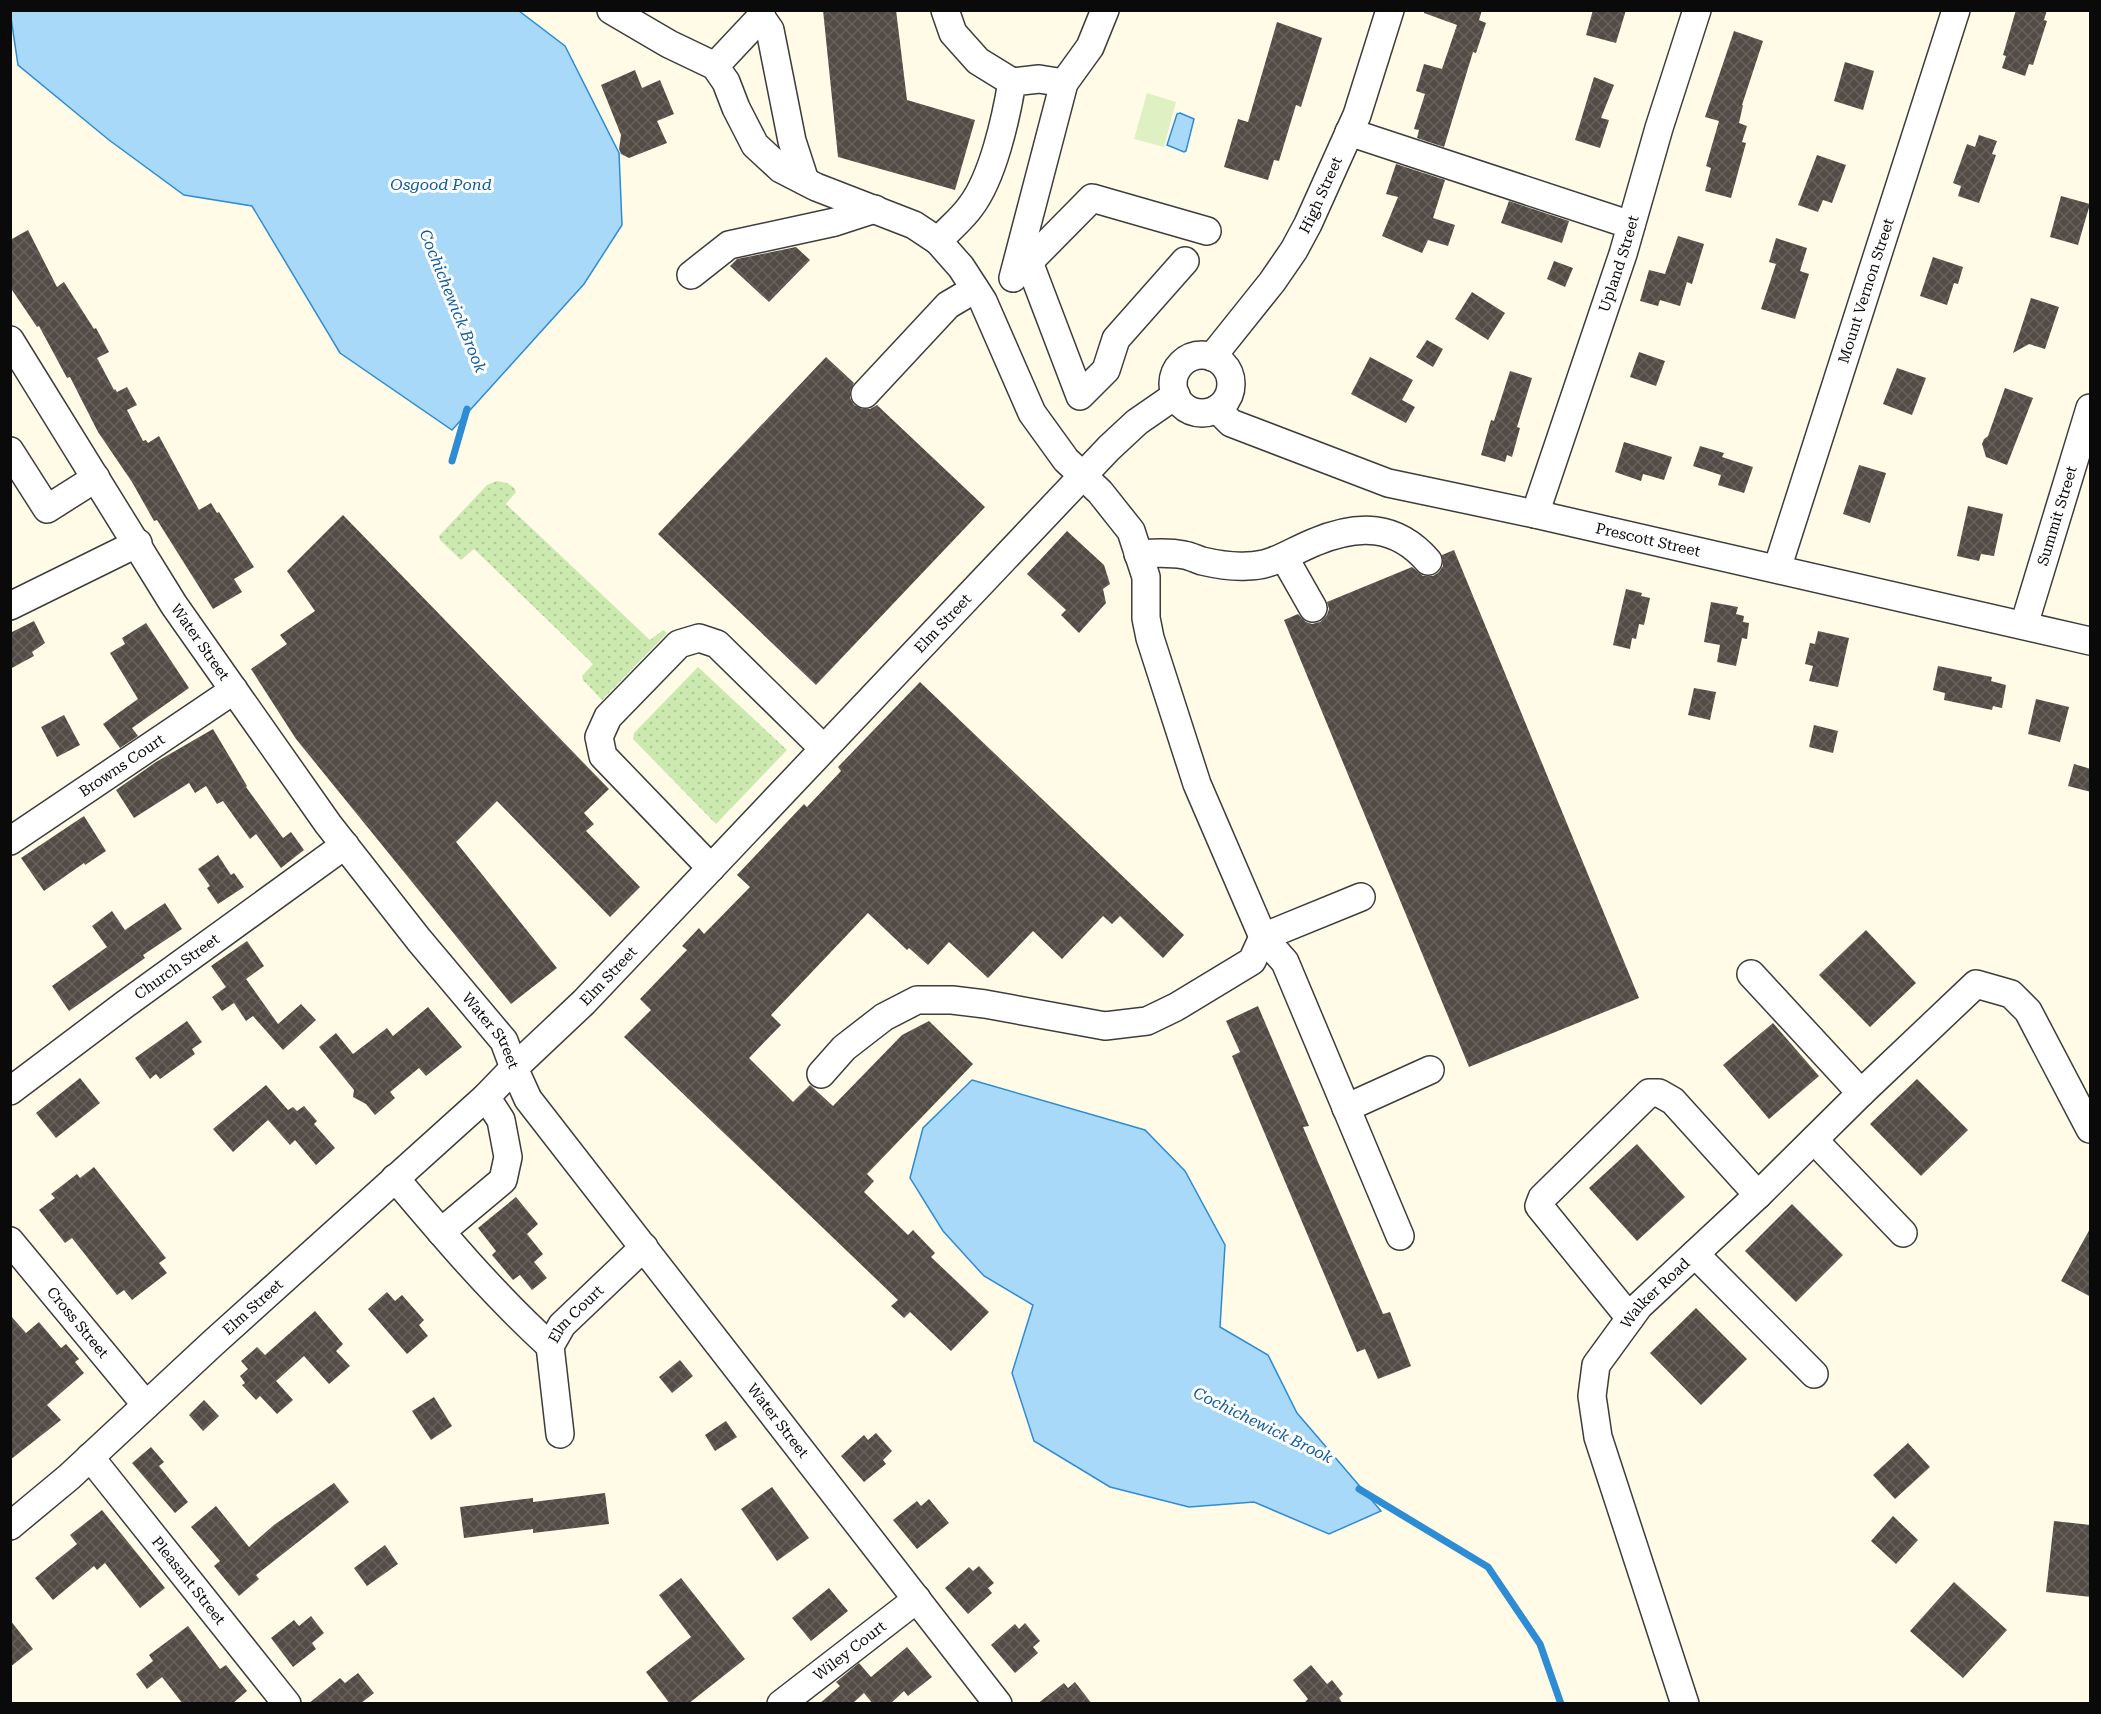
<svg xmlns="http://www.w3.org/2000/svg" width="2101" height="1714" font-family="'Roboto Serif',serif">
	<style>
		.grass { fill: url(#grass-dots) }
		.pitch { fill: #dff1c2 }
		.water { fill: #a9d9f9; stroke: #2d8cd3; stroke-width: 1.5 }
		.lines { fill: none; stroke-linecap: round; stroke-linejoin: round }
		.stream { stroke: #2d8cd3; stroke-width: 7 }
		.building { fill: url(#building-cross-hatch) }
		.minor-casing { stroke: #3d3d3d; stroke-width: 30 }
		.minor { stroke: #fff; stroke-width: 27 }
		.labels { text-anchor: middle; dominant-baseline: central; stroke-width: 6; stroke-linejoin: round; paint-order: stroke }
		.street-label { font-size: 15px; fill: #0a0a0a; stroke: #fff }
		.water-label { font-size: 16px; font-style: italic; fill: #0f5ca0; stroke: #fff }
	</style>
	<defs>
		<pattern id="grass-dots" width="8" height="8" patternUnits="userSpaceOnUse" patternTransform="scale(1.5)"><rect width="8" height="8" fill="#cceab0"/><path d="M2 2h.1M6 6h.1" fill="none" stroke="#aec796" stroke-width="1.8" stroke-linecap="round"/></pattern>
		<pattern id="building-cross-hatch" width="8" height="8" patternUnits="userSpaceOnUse" patternTransform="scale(1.5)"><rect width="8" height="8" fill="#534c46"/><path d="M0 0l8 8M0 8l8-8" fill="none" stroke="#67615c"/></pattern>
	</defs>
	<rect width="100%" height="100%" fill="#fffbe7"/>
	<g class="grass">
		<path d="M497 481C504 482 514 484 516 492L506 504 650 640 663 630 667 633 602 700 583 680 582 676 593 664 474 549 461 560 440 540 439 536 487 485Z"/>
		<polygon points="698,667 787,750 716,824 633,739 634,733"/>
	</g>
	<polygon class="pitch" points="1147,93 1176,102 1164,147 1134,139"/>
	<g class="water">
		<polygon points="10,11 519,11 565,46 619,153 622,225 584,284 452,430 340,353 252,206 184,195 109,140 18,65"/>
		<polygon points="1180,113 1194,119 1186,151 1184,152 1167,145 1177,114"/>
		<polygon points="972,1080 1145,1130 1185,1171 1225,1245 1220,1327 1268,1355 1297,1413 1381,1511 1329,1534 1254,1502 1189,1507 1110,1487 1034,1441 1012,1373 1033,1305 984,1276 943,1231 910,1178 923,1128"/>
	</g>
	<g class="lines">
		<g class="stream">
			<polyline points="452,461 467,409"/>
			<polyline points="1359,1489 1488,1567 1540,1644 1561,1704"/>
		</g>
	</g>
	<g class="building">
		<polygon points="823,10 896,10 907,100 975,120 955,190 838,157"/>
		<polygon points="1424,10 1482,10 1479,20 1486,23 1476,53 1473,52 1444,147 1417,138 1419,130 1414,129 1425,94 1416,91 1424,64 1442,69 1457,25 1424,13"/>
		<polygon points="1593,10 1626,10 1616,43 1586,35"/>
		<polygon points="2016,10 2047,10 2044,20 2047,21 2033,65 2029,64 2025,76 2002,68 2006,56 2003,55"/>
		<polygon points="1277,22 1322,38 1301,107 1296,105 1279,161 1274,160 1268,180 1224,167 1238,119 1248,122"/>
		<polygon points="1734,31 1763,41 1742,105 1743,105 1739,123 1747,126 1742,142 1746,143 1731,198 1705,191 1711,168 1706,166 1719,121 1705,117"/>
		<polygon points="1845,62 1874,71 1863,110 1834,101"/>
		<polygon points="635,70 642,88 660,80 674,114 657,121 667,143 629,158 621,154 619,149 621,135 601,85"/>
		<polygon points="1594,77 1614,85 1601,118 1609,120 1600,148 1575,140"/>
		<polygon points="1979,135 1997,141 1992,154 1996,155 1979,203 1958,196 1961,186 1953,183 1967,144 1975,147"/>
		<polygon points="1817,155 1846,165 1832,203 1823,200 1818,212 1798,205"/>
		<polygon points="1396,164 1445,180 1433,218 1455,225 1448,246 1428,240 1422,253 1382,236 1398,197 1386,194"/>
		<polygon points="2061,196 2090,204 2078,245 2050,237"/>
		<polygon points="1509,201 1569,221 1562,243 1501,223"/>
		<polygon points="28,230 57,287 64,282 94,329 96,328 109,352 97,358 114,390 115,389 117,392 127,387 137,405 127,410 143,441 146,440 148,443 159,436 199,510 211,503 217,513 219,512 254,567 234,579 242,592 213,609 157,520 154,521 132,482 98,432 70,377 67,378 39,326 37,327 10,287 10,240"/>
		<polygon points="1678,236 1704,244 1692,284 1687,282 1680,306 1660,300 1658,306 1640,301 1649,270 1665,274"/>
		<polygon points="1776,238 1807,248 1800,271 1809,274 1795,319 1761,309 1776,264 1769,262"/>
		<polygon points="796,247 810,260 769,302 730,266 737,259"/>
		<polygon points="1933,257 1963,267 1958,284 1954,283 1947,305 1920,296"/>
		<polygon points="1554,261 1573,268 1565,287 1547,279"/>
		<polygon points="1472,292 1505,313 1488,340 1455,319"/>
		<polygon points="2031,298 2059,307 2045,349 2029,344 2013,353"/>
		<polygon points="1427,340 1443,349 1433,367 1416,357"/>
		<polygon points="1639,352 1665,361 1656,386 1630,377"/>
		<polygon points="826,357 854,383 850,391 850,398 854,405 862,409 870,409 877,405 985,507 816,685 658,534"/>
		<polygon points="1370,357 1413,380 1402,400 1415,407 1406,423 1351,394"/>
		<polygon points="1897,368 1926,378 1912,415 1883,404"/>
		<polygon points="1510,371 1532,378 1517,427 1520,428 1512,457 1507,455 1505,462 1481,455 1491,420 1494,421"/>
		<polygon points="2005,388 2033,398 2007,465 1986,457 1982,444 1984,439 1988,436"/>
		<polygon points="1624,442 1672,457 1664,480 1643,474 1641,481 1615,472"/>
		<polygon points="1700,446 1724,453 1722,457 1753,467 1744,493 1718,485 1721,475 1693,466"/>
		<polygon points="1859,465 1886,473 1870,523 1843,514"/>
		<polygon points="1968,506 2003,514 1994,556 1981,554 1979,561 1957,556"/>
		<polygon points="343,515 609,789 584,813 594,824 586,831 640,887 610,917 497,801 456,842 557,968 511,1004 296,739 251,669 287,644 280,635 315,611 287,571"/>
		<polygon points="1067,531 1104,565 1110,584 1103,589 1106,603 1079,633 1061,615 1066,610 1027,574"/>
		<polygon points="1454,550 1639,998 1469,1067 1284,620 1298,614 1306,622 1312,624 1320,622 1327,615 1329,609 1327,602 1412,567 1423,576 1433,576 1439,572 1443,566 1442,555"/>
		<polygon points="1626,589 1642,593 1641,596 1650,598 1644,625 1639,624 1636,639 1632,638 1630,649 1613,645"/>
		<polygon points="1711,602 1738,607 1736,614 1744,616 1743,622 1749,623 1747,639 1742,638 1736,666 1717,662 1720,645 1704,642"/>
		<polygon points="34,621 45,643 32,652 34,656 10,669 10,633"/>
		<polygon points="146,623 189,688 132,728 138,736 120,748 103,724 138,699 110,653 125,644 122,638"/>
		<polygon points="1818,631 1849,638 1838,687 1809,681 1813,666 1805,664 1810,643 1815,644"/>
		<polygon points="1938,666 1992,677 1991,681 2006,685 2002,708 1993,706 1992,710 1944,700 1945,693 1933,690"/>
		<polygon points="920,682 1184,935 1163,958 1120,916 1112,924 1103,916 1062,959 1033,931 988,978 949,942 928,965 909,948 907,950 868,913 771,1015 781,1025 749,1058 793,1102 810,1085 833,1106 902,1035 929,1021 973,1064 867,1174 874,1181 864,1192 908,1235 913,1230 935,1253 931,1257 989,1312 951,1351 910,1312 904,1318 891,1306 898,1300 624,1037 651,1010 640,999 687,950 682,946 699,928 704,934 750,887 737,875 804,804 807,807 841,771 838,767"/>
		<polygon points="1694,688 1716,692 1710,720 1688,715"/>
		<polygon points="2036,699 2069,707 2060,742 2028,734"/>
		<polygon points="64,715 80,745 57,757 41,727"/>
		<polygon points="1814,725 1838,731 1833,753 1809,747"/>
		<polygon points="213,729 247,786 246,787 283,838 291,832 304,850 281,868 256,834 250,839 223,801 217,804 206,786 195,793 189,783 134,818 116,790 156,762"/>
		<polygon points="2074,764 2091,769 2091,792 2068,786"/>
		<polygon points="84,816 106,851 85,865 84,863 44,891 21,858"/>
		<polygon points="218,855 231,875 234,873 244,887 218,904 207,888 210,886 198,869"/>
		<polygon points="165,903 182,929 143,955 145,958 69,1011 52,986 107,947 92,926 112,911 125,930"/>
		<polygon points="1866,930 1916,983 1870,1027 1819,975"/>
		<polygon points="247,941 264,966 246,979 278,1024 301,1004 316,1020 283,1050 253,1016 246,1021 234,1003 222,1011 212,997 226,987 211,966"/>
		<polygon points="1258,1006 1309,1126 1303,1127 1383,1314 1390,1312 1411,1366 1378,1379 1365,1349 1357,1352 1232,1056 1240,1052 1226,1021"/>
		<polygon points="428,1007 462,1047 426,1076 419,1068 390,1092 395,1098 375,1115 366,1104 353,1097 354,1090 319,1047 336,1033 353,1054 387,1028 393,1036"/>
		<polygon points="187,1021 202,1042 192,1049 195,1054 160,1079 156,1074 150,1079 135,1058"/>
		<polygon points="1773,1023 1819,1076 1769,1119 1723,1065"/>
		<polygon points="80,1078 100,1103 56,1138 36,1113"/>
		<polygon points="1917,1079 1968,1130 1921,1176 1870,1124"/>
		<polygon points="266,1085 288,1110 293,1107 297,1111 304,1106 317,1121 314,1124 335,1148 316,1165 295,1140 290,1145 268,1120 233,1152 213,1129"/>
		<polygon points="1637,1144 1685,1197 1637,1241 1589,1188"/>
		<polygon points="94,1167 166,1258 159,1263 167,1273 132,1300 124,1290 117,1295 72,1238 65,1243 39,1210 55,1198 51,1194 77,1174 80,1178"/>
		<polygon points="516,1197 538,1224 527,1234 543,1254 534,1262 547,1278 532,1290 520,1275 513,1280 492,1255 496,1251 478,1228"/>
		<polygon points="1792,1204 1843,1255 1796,1302 1745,1251"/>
		<polygon points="2091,1227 2091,1297 2061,1281"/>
		<polygon points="387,1292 395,1301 402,1295 424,1320 419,1325 428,1336 407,1354 368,1309"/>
		<polygon points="1696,1308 1747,1359 1701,1405 1650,1353"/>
		<polygon points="315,1311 343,1344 336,1351 350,1366 329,1384 304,1356 276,1381 293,1400 277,1414 260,1396 256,1400 242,1385 245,1383 240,1376 248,1369 241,1361 257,1347 265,1355"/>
		<polygon points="10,1315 26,1333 39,1322 61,1348 66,1344 79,1359 75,1362 84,1373 47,1405 61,1420 10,1460"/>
		<polygon points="680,1360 693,1376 672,1393 659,1377"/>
		<polygon points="434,1397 452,1426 431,1440 412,1411"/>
		<polygon points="204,1400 219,1416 203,1431 189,1415"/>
		<polygon points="726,1421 737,1437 715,1451 705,1435"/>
		<polygon points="876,1433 892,1451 883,1460 886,1464 864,1482 841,1456 864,1435 868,1440"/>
		<polygon points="1908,1443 1930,1467 1895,1499 1873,1475"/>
		<polygon points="151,1447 164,1462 159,1466 188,1502 175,1513 132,1463"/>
		<polygon points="334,1483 349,1502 256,1575 259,1579 239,1596 214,1566 220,1561 191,1527 216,1506 249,1547 274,1525"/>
		<polygon points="772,1487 809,1538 777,1561 741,1509"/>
		<polygon points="605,1493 609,1524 533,1533 533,1529 464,1538 460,1507 533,1498 533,1502"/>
		<polygon points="929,1499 949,1523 917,1549 893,1520 917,1501 921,1506"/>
		<polygon points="102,1510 165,1588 140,1608 105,1563 97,1570 94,1566 53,1600 35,1578 77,1544 70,1535"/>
		<polygon points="1893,1516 1918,1540 1896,1564 1871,1541"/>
		<polygon points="2054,1521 2091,1525 2091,1597 2046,1592"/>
		<polygon points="385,1545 398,1564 367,1586 354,1568"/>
		<polygon points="979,1566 994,1583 988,1588 992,1593 968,1614 945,1588 969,1567 973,1571"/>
		<polygon points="681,1578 745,1659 688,1704 670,1704 646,1672 691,1637 659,1595"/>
		<polygon points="1954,1582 2007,1630 1963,1678 1910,1631"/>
		<polygon points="829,1588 848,1611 811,1641 792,1618"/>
		<polygon points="311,1616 324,1633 312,1643 316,1649 293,1667 271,1638 294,1620 299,1626"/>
		<polygon points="10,1620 33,1649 10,1667"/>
		<polygon points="1025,1623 1040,1641 1033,1647 1038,1653 1015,1673 991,1645 1015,1624 1019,1629"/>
		<polygon points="188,1626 220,1669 226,1665 247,1691 232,1704 183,1704 162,1677 147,1689 136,1674 153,1661 149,1655"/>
		<polygon points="907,1647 932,1677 908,1696 904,1691 890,1704 873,1704 864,1693 852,1704 819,1704 840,1686 836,1682 859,1663 871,1677"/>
		<polygon points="1311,1665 1327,1684 1332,1680 1343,1694 1339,1698 1343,1704 1303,1704 1308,1699 1293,1680"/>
		<polygon points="358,1673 374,1693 360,1704 308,1704 340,1678 345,1683"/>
		<polygon points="1075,1682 1092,1704 1037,1704 1064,1683 1068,1688"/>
	</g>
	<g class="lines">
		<defs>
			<g id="minor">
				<polyline points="611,10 669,44 715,66 726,82 736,108 755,145 781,169 816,187 914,225 938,241 961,267 983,301 1032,413 1066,460 1100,492 1131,531 1146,577 1146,618 1150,638 1197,784 1263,937 1285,962 1400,1236"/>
				<polyline points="945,10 953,33 978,61 1012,82"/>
				<polyline points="761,17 770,30 792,141 805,181"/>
				<polyline points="715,66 761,17 761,10"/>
				<polyline points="1349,132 1631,225"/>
				<path d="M938 241C949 229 962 219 971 206 993 177 1006 118 1012 82L1039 79 1064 83"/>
				<polyline points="1029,262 1080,396 1106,370 1116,339 1185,261"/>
				<polyline points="1017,274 1092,198 1207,231"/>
				<polyline points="691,275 729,245 835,222 875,209"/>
				<polyline points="1013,278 1064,83 1090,47 1105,10"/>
				<path id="s1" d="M10 340 174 605 328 824 419 940 504 1041 514 1068 528 1099 998 1704"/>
				<circle cx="1202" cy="384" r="29"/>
				<path id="s2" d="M1212 357 1272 282 1294 250 1308 224 1357 115 1390 10"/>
				<polyline points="865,394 948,305 975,289"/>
				<path id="s3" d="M1217 409 1231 423 1388 483 1535 514 2090 641"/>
				<polyline points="10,451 47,509 96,478"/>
				<path id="s4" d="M1535 514 1623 254 1659 128 1697 10"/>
				<path d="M1138 554C1154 553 1169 552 1184 555 1190 556 1196 559 1202 561 1215 564 1233 567 1247 566 1273 566 1292 551 1315 542 1358 524 1396 524 1428 561"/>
				<polyline points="1284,557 1313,608"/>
				<path id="s5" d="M1777 569 1956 10"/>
				<polyline points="10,606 138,543"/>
				<path id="s6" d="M2024 625 2090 408"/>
				<path id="s7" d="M10 841 234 690"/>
				<polyline points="711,868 603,756 599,737 608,717 679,644 699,638 717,644 823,748"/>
				<polyline points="1751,974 1861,1093"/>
				<polyline points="821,1074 844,1048 884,1017 917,1000 952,1000 985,1004 1105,1026 1147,1021 1176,1007 1252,961 1263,937 1361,897"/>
				<path id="s8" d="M10 1091 124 1005 345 845"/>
				<polyline points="1346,1108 1430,1070"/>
				<polyline points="1814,1140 1903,1233"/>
				<path d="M395 1178C444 1236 493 1294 550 1346"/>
				<polyline points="441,1232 503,1180 508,1157 501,1120 486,1097"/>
				<path id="s9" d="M10 1241 146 1405"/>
				<polyline points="1695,1254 1814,1374"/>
				<polyline points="1630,1318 1539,1206 1542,1198 1649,1093 1659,1093 1673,1101 1758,1195"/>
				<path id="s10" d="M560 1434 550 1346 562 1325 644 1247"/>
				<path id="s11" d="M90 1457 287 1704"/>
				<path id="s12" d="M10 1526 69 1477 213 1343 486 1097 514 1068 584 1002 1109 448 1137 422 1176 395"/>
				<path id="s13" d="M781 1704 917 1599"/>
				<path id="s14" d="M1685 1704 1598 1437 1592 1396 1596 1365 1639 1306 1758 1195 1861 1093 1976 984 2011 994 2028 1011 2090 1129"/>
			</g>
		</defs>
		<use href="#minor" class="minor-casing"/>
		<use href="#minor" class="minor"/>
	</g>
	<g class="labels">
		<g class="street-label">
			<text stroke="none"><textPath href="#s2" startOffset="196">High Street</textPath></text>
			<text stroke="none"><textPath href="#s4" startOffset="264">Upland Street</textPath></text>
			<text stroke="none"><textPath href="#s5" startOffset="292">Mount Vernon Street</textPath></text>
			<text stroke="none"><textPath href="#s6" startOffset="114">Summit Street</textPath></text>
			<text stroke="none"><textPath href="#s3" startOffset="454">Prescott Street</textPath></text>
			<text stroke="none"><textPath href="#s12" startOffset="1299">Elm Street</textPath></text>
			<text stroke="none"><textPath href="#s1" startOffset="357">Water Street</textPath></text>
			<text stroke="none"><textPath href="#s7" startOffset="135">Browns Court</textPath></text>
			<text stroke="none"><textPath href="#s8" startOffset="208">Church Street</textPath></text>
			<text stroke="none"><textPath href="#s12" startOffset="813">Elm Street</textPath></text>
			<text stroke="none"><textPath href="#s1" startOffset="843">Water Street</textPath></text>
			<text stroke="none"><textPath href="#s14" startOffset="447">Walker Road</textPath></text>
			<text stroke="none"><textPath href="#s12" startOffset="327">Elm Street</textPath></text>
			<text stroke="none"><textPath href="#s10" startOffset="130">Elm Court</textPath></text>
			<text stroke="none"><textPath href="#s9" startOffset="106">Cross Street</textPath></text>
			<text stroke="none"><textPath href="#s1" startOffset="1329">Water Street</textPath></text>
			<text stroke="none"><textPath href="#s11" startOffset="158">Pleasant Street</textPath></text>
			<text stroke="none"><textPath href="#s13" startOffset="87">Wiley Court</textPath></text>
		</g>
		<g class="water-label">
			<text x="441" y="184">Osgood Pond</text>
			<text transform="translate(453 301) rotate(68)">Cochichewick Brook</text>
			<text transform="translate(1263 1425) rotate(26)">Cochichewick Brook</text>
		</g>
	</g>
	<rect width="2101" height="1714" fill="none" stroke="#0a0a0a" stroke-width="24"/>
</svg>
